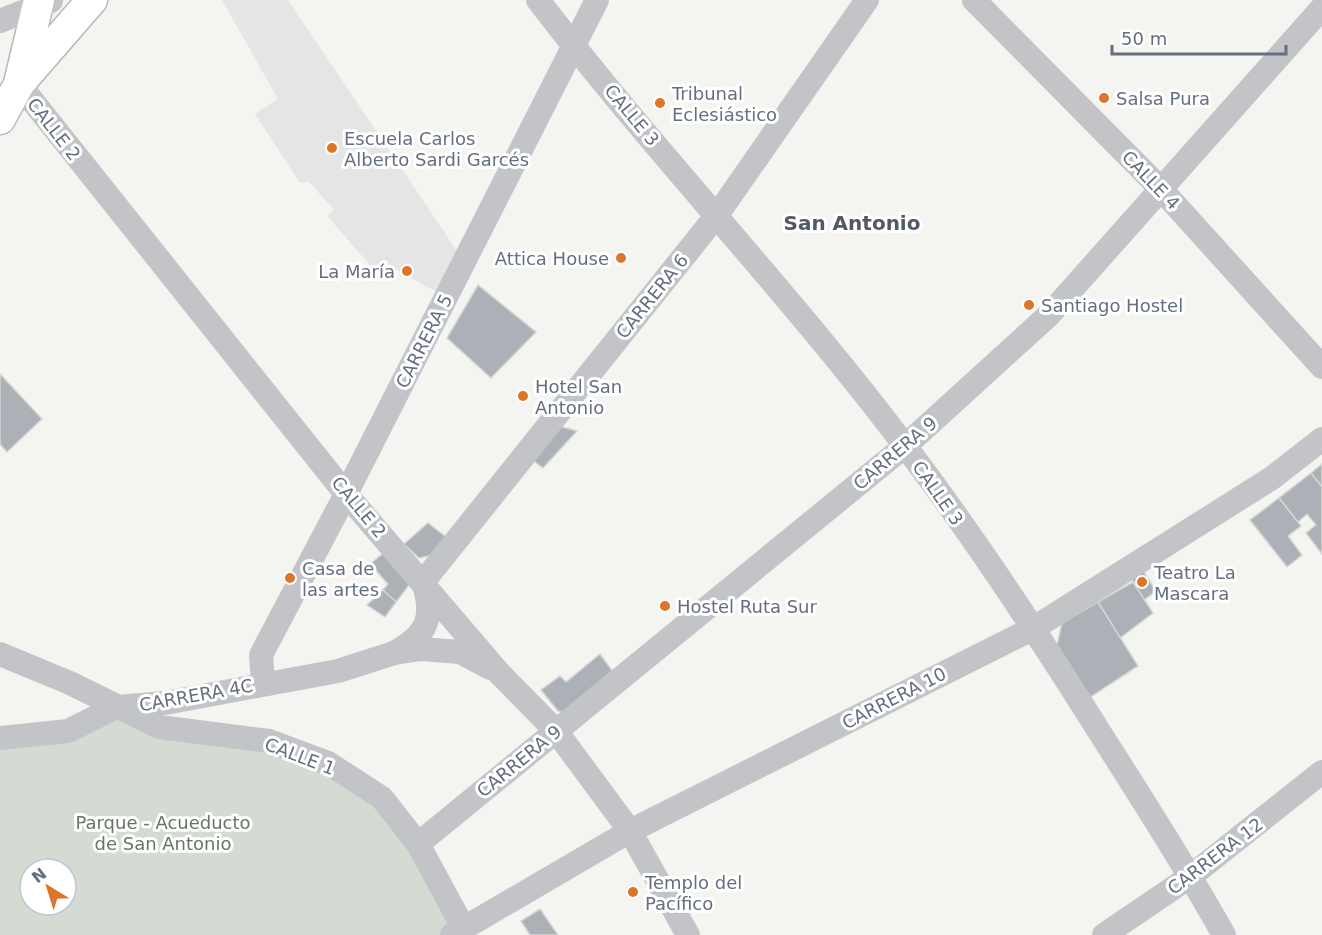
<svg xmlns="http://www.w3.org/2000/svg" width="1322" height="935" font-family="'DejaVu Sans',sans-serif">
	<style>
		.built { fill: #e4e5e4 }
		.green { fill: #d4dbd2; fill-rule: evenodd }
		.building { fill: #abb1b7; stroke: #d5d6d3; stroke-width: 1.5 }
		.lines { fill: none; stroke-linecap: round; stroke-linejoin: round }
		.major-casing { stroke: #b5b7bc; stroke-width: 33 }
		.minor { stroke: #c2c4c8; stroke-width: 24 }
		.major { stroke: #fff; stroke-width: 30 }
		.poi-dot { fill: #dc7429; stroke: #fff; stroke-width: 2 }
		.labels { text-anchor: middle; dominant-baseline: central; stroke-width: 6; stroke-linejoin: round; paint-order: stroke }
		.poi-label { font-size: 18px; fill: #646f81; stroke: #fff; text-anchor: start }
		.street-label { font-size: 18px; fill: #646f81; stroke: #fff }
		.park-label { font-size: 18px; fill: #637863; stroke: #fff }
		.neighbourhood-label { font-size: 20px; font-weight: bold; fill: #525966; stroke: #fff }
	</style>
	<rect width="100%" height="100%" fill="#f4f4f1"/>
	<polygon class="built" points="222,0 288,0 461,257 440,294 389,265 378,274 327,216 334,210 309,182 300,183 255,114 278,99"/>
	<path class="green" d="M116 707 328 763 418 844 452 935H0V738ZM30 869H66V905H30Z"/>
	<g class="building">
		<polygon points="478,285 536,332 491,378 447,338"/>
		<polygon points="0,374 42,419 7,452 0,444"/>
		<polygon points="559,426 577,431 543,468 531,459"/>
		<polygon points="1322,464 1322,487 1311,473"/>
		<polygon points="1311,473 1322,487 1322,554 1306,533 1316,525 1307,514 1298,522 1279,498"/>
		<polygon points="1279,498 1301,526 1288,536 1302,555 1287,567 1250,520"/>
		<polygon points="428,523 446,537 433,555 419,558 404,544"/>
		<polygon points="385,552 413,580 396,602 383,590 388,584 370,564"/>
		<polygon points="1140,566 1156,591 1144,600 1128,573"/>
		<polygon points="1133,582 1153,613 1120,638 1098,602"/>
		<polygon points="383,590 396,602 385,617 367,605"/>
		<polygon points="1098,602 1138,666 1089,698 1057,645 1062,623"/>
		<polygon points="600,654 613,672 562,712 558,711 541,690 560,676 566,682"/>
		<polygon points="540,909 558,935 530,935 521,921"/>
	</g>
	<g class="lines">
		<defs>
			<g id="major">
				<polyline points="20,79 39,0"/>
				<polyline points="0,119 19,84 92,0"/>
			</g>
		</defs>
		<use href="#major" class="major-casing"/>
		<g class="minor">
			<path d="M538 0C655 153 789 292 905 446 976 539 1040 637 1102 736 1144 802 1186 867 1224 935"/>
			<polyline points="974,0 1160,188 1322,367"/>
			<polyline points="0,21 51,1"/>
			<polyline points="19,84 346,494 500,674 556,731 630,831 688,935"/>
			<path d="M394 653C427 635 435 618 423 582L717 215 867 0"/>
			<polyline points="0,654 70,683 159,727 269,741 328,763 382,798 418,844 464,929"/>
			<polyline points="263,683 261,655 346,494 597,0"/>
			<polyline points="0,738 68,731 116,707 165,703 338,671 394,653 421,649 460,652 490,668"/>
			<polyline points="418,844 905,446 1049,315 1322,8"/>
			<polyline points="452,935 630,831 1034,628 1272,478 1322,439"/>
			<polyline points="1104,935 1191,876 1322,772"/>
		</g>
		<use href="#major" class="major"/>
	</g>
	<g class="poi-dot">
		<circle cx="1104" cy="98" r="6"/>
		<circle cx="660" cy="103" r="6"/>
		<circle cx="332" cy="148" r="6"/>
		<circle cx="621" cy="258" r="6"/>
		<circle cx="407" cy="271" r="6"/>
		<circle cx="1029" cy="305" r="6"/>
		<circle cx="523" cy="396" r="6"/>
		<circle cx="290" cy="578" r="6"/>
		<circle cx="1142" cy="582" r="6"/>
		<circle cx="665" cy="606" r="6"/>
		<circle cx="633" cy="892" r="6"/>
	</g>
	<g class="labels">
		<g class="poi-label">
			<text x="672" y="93">Tribunal<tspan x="672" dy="21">Eclesiástico</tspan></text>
			<text x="1116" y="98">Salsa Pura</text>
			<text x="344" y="138">Escuela Carlos<tspan x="344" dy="21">Alberto Sardi Garcés</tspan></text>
			<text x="609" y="258" text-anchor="end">Attica House</text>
			<text x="395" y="271" text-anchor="end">La María</text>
			<text x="1041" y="305">Santiago Hostel</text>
			<text x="535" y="386">Hotel San<tspan x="535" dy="21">Antonio</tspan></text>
			<text x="302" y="568">Casa de<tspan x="302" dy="21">las artes</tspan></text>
			<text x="1154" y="572">Teatro La<tspan x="1154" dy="21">Mascara</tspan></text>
			<text x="677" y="606">Hostel Ruta Sur</text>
			<text x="645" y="882">Templo del<tspan x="645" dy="21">Pacífico</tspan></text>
		</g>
		<g class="street-label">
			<text transform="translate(632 115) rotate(50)">CALLE 3</text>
			<text transform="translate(54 129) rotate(52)">CALLE 2</text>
			<text transform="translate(1151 180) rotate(46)">CALLE 4</text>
			<text transform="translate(652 296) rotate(-51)">CARRERA 6</text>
			<text transform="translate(424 341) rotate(-63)">CARRERA 5</text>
			<text transform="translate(895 453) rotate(-40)">CARRERA 9</text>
			<text transform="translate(938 493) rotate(55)">CALLE 3</text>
			<text transform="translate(359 507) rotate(50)">CALLE 2</text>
			<text transform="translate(196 695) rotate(-10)">CARRERA 4C</text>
			<text transform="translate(894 698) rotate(-27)">CARRERA 10</text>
			<text transform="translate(300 756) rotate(21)">CALLE 1</text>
			<text transform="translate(519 761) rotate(-39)">CARRERA 9</text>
			<text transform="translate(1215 856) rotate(-37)">CARRERA 12</text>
		</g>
		<g class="park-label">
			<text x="163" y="822">Parque - Acueducto<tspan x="163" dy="21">de San Antonio</tspan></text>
		</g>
		<g class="neighbourhood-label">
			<text x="852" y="223">San Antonio</text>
		</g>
	</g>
	<g transform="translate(48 887) rotate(322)"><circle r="28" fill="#ffffff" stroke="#c1c5cd" stroke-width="1.5"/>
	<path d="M0-4.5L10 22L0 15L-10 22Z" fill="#dc7429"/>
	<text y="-9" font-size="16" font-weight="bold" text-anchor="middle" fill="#646f81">N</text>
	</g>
	<path d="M1112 45v9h174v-9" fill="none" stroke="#646f81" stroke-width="3"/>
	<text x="1121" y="45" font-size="18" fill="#646f81" stroke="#ffffff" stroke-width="4.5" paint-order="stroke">50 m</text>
</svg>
